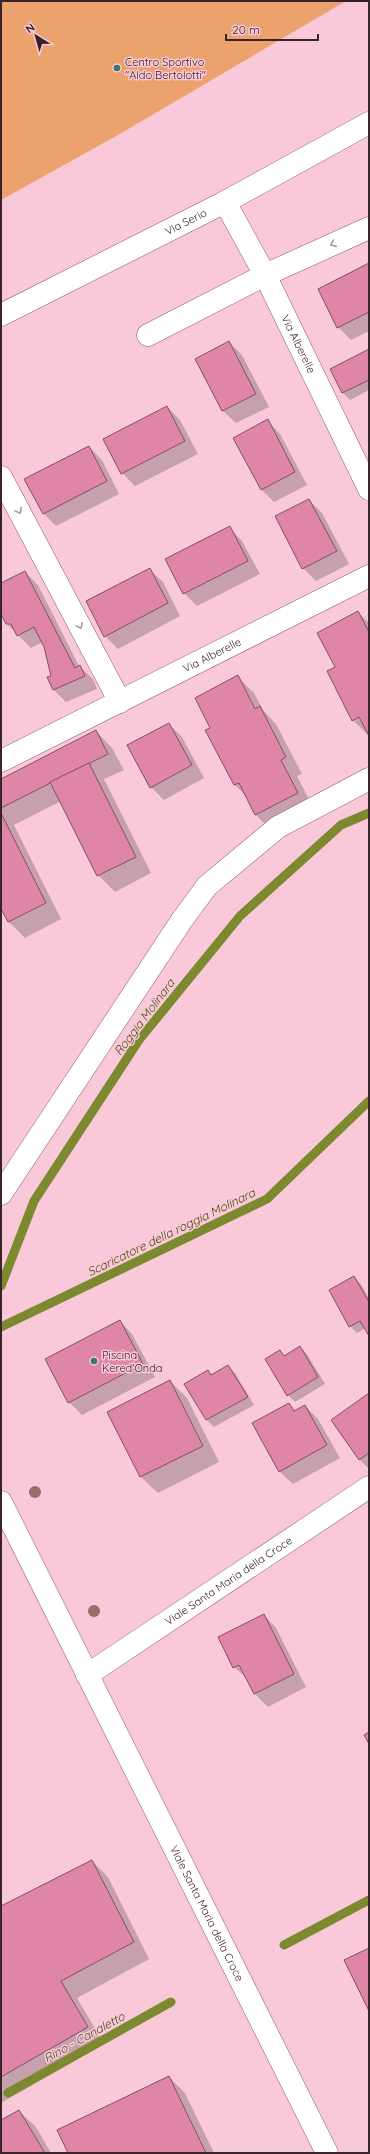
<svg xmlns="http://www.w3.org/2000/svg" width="370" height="2154" font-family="Quicksand,sans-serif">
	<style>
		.green { fill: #eca26c }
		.shadow { fill: #0003 }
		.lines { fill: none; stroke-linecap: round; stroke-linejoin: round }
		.stream { stroke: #7d892e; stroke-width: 9 }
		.building { fill: #df86a8; stroke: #835063 }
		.minor-casing { stroke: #905c6f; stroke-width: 23 }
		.major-casing { stroke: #905c6f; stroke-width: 23 }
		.minor { stroke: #fff; stroke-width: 22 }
		.major { stroke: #fff; stroke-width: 22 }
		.tree { fill: #956f69 }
		.oneway { stroke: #a69ca0 }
		.poi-dot { fill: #367869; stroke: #f9c9d9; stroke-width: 1.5 }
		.labels { text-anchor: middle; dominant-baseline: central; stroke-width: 3; stroke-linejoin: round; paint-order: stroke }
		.poi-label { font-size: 11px; fill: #39232b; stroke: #f9c9d9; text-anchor: start }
		.street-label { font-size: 11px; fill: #39232b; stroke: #f9c9d9 }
		.water-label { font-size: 12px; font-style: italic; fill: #474e0a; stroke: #f9c9d9 }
	</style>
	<rect width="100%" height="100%" fill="#f9c9d9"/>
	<polygon class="green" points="1,1 346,1 118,135 1,200"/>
	<g class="shadow">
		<polygon points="369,264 369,331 351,340 338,327"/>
		<polygon points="229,342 242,355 269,407 236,423 223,411 196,359"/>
		<polygon points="369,350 369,390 350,400 343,393 331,369"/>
		<polygon points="167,407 180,420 198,454 135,486 122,473"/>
		<polygon points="268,421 280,434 307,485 274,502 261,489"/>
		<polygon points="89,447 102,460 119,494 56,526 43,513"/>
		<polygon points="309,500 322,513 349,564 316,581 303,568"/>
		<polygon points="230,528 242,541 260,574 197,606 184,593"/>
		<polygon points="150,570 163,582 180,616 118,649 105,636"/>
		<polygon points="25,572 38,585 79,666 93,679 97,689 66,702 53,689 53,677 43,642 31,648 7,624 1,612 1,584"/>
		<polygon points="358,612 369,623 369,736 353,720 336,668"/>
		<polygon points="238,677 254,693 263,710 276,724 302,774 297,776 314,809 272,831 256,815 247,797 235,785 212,728"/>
		<polygon points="169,724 182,737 204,778 164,800 151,787"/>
		<polygon points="96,731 112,748 124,770 104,779 151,873 115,892 98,875 61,801 14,825 61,919 25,938 8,921 1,906 1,780"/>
		<polygon points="354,1277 361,1284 369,1298 369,1334 366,1328 357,1333 350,1326"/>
		<polygon points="120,1321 132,1334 155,1377 82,1415 69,1402"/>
		<polygon points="300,1347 307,1354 325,1384 295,1402 288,1395 280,1351 285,1356"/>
		<polygon points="228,1366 235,1373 254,1405 214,1427 207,1420 208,1371 213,1376"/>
		<polygon points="170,1381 187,1398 219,1462 158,1493 141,1477 109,1412"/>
		<polygon points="369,1394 369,1469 359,1459"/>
		<polygon points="289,1404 296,1411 305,1406 318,1419 340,1458 293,1484 280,1472 253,1424"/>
		<polygon points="264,1615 276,1628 306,1687 268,1707 255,1694 248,1679 234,1667"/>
		<polygon points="92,1861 108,1877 149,1959 77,1998 104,2044 1,2103 1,1907"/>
		<polygon points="169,2077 185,2093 214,2153 69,2153"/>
		<polygon points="19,2111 36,2127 51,2153 1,2153 1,2121"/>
	</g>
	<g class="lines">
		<g class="stream">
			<polyline points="1,1286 34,1201 139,1040 240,916 341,825 369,813"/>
			<polyline points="1,1327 267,1199 369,1101"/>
			<polyline points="284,1945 369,1900"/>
			<polyline points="8,2093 171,2002"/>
		</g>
	</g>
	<g class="building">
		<polygon points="369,263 369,312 337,328 318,289"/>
		<polygon points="229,341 256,394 222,411 195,359"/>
		<polygon points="369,349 369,380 342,393 330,369"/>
		<polygon points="167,406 185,441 121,474 103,439"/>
		<polygon points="268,419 295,472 261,490 233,438"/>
		<polygon points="89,446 107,481 43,514 24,479"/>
		<polygon points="309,499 337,551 302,569 275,516"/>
		<polygon points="230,526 248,561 183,594 165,559"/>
		<polygon points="150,568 168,603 104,637 86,601"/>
		<polygon points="25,571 75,668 80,665 85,676 53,690 47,677 51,676 44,647 34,627 17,636 11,624 6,624 1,614 1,583"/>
		<polygon points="358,611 369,632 369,736 359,717 352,721 327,671 335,667 317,633"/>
		<polygon points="238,675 255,709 260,706 286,757 281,760 298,793 255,815 239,783 234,785 205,730 210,728 195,698"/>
		<polygon points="169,723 192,765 150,788 127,745"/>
		<polygon points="96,730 108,754 1,808 1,779"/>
		<polygon points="89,763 136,857 97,876 50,782"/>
		<polygon points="1,813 46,903 8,922 1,909"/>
		<polygon points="354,1276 369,1302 369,1336 360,1321 349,1327 329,1290"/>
		<polygon points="120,1320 143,1364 68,1403 45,1359"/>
		<polygon points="300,1346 318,1377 287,1396 265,1359 280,1350 284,1356"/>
		<polygon points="228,1365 248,1397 206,1420 184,1384 208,1370 211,1375"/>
		<polygon points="170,1380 203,1446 140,1477 107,1412"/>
		<polygon points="369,1393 369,1453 359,1460 331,1420"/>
		<polygon points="289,1403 294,1411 305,1405 327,1445 279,1472 252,1423"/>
		<polygon points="264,1614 294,1674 254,1694 239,1665 233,1668 218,1637"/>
		<polygon points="369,1732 369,1744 364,1735"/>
		<polygon points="92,1860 134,1942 61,1981 88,2027 1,2077 1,1906"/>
		<polygon points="369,1948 369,2011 344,1960"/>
		<polygon points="169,2076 206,2153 68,2153 57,2130"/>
		<polygon points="19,2110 45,2153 1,2153 1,2120"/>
	</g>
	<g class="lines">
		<defs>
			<g id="minor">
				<path id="s1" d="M225 202 265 275 369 489"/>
				<path id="s2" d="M1 315 225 202 369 123"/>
				<polyline points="148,335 265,275 369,228"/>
				<polyline points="1,477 120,702"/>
				<path id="s3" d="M1 761 369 576"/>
				<polyline points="1,1194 182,920 207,886 278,827 369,779"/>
				<path id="s4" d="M87 1675 369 1487"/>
			</g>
			<g id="major">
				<path id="s5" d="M1 1502 327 2153"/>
			</g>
		</defs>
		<use href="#minor" class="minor-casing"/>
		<use href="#major" class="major-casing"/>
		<use href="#minor" class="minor"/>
		<use href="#major" class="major"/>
	</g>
	<g class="tree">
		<circle cx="35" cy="1492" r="6"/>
		<circle cx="94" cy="1611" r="6"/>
	</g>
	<defs><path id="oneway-chevron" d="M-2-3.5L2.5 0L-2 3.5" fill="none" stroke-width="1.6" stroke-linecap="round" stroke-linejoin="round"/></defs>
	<g class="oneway">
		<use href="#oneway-chevron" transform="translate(333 244) rotate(156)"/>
		<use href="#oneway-chevron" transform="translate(19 511) rotate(62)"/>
		<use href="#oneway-chevron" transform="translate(80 626) rotate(62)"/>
	</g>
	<g class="poi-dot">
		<circle cx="117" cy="68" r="4"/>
		<circle cx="94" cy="1361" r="4"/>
	</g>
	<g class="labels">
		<g class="poi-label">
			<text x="125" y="62">Centro Sportivo<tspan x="125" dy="13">"Aldo Bertolotti"</tspan></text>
			<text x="102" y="1355">Piscina<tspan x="102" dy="13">Kered'Onda</tspan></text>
		</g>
		<g class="street-label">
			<text stroke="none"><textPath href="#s2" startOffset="207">Via Serio</textPath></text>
			<text stroke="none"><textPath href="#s1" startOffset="160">Via Alberelle</textPath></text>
			<text stroke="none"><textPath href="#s3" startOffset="236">Via Alberelle</textPath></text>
			<text stroke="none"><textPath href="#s4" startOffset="170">Viale Santa Maria della Croce</textPath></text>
			<text stroke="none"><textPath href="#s5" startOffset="460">Viale Santa Maria della Croce</textPath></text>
		</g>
		<g class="water-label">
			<text transform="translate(144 1017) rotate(-53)">Roggia Molinara</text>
			<text transform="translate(171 1232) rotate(-26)">Scaricatore della roggia Molinara</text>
			<text transform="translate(84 2037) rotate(-29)">Rino - Canaletto</text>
		</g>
	</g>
	<rect width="370" height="2154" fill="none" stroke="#39232b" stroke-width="4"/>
	<g transform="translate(36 36) rotate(323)" stroke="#f9c9d9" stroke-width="3" paint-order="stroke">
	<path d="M0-3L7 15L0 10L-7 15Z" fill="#39232b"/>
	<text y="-6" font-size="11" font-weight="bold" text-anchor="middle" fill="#39232b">N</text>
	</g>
	<path d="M226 34v6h92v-6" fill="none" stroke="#39232b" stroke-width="2"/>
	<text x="232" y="34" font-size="12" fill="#39232b" stroke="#f9c9d9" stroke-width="3" paint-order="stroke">20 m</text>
</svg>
